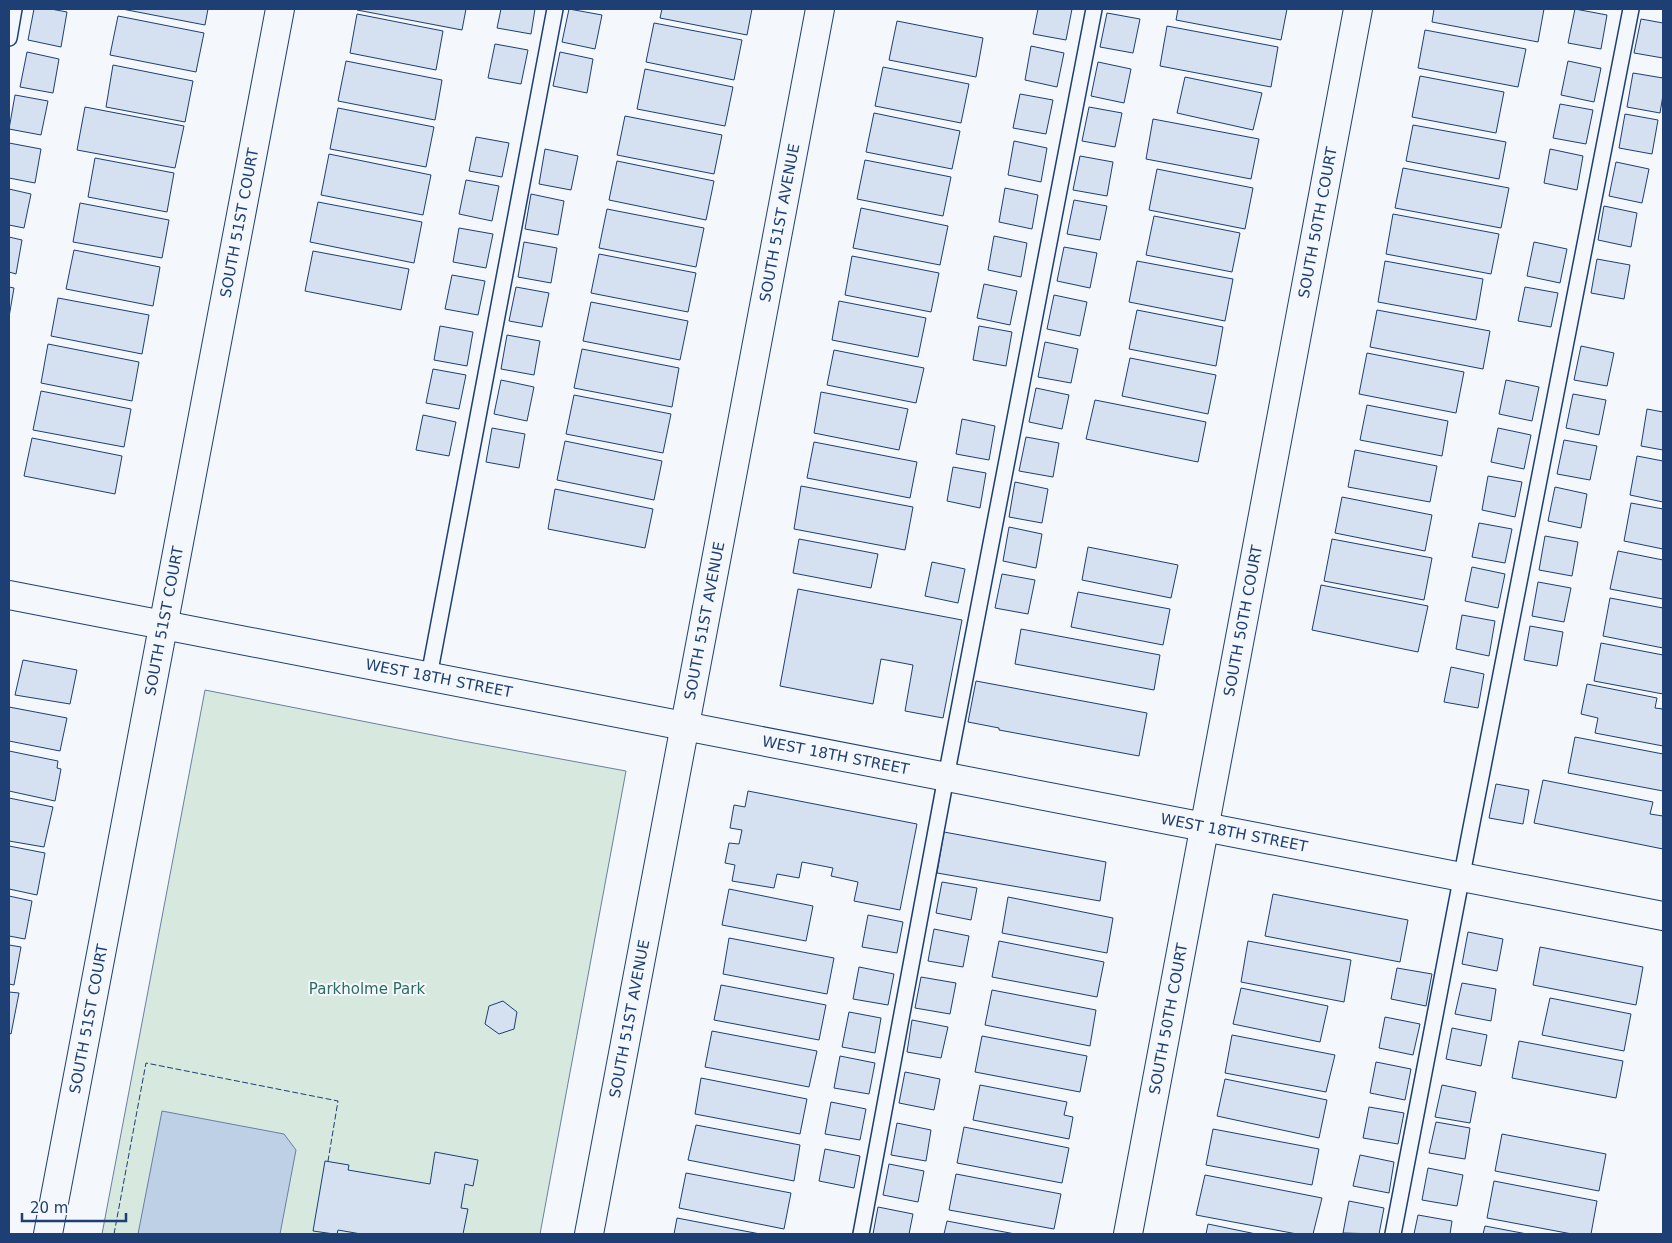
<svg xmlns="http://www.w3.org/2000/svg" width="1672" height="1243" font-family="'DejaVu Sans',sans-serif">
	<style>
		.green { fill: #d7e8df; stroke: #687fa3 }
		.water { fill: #bed0e5; stroke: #687fa3 }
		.building { fill: #d5e0f0; stroke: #1d3f73 }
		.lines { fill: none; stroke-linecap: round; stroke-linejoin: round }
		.service-casing { stroke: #1d3f73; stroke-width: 18 }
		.minor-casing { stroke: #1d3f73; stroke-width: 30 }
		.service { stroke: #f4f7fb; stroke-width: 15 }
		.minor { stroke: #f4f7fb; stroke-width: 28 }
		.fence { stroke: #1d3f73; stroke-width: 1; stroke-dasharray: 6 2.5; stroke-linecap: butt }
		.labels { text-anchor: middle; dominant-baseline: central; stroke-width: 4; stroke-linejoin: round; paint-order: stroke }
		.street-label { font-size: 15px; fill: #1d3f73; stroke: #f4f7fb }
		.park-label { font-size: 15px; fill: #2c6c60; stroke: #f4f7fb }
	</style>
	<rect width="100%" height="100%" fill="#f4f7fb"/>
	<polygon class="green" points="205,690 463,741 626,771 540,1234 102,1234"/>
	<polygon class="water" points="162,1111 284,1134 296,1150 280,1234 138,1234"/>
	<g class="building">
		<polygon points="34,9 51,9 67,12 61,47 28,40"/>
		<polygon points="122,9 208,9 205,25"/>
		<polygon points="357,9 466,9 462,30 357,10"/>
		<polygon points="501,9 535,9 531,34 497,28"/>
		<polygon points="569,9 602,15 595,49 562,42"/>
		<polygon points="662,9 752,9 747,35 660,18"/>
		<polygon points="1038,9 1072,9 1066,40 1033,34"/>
		<polygon points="1178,9 1287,9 1281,40 1176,20"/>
		<polygon points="1434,9 1544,9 1538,42 1432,22"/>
		<polygon points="1575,9 1607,15 1601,49 1568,43"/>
		<polygon points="1107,13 1140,19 1133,53 1100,47"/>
		<polygon points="357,14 443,31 436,70 350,53"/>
		<polygon points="118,16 204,33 196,72 110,55"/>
		<polygon points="1641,19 1663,23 1663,58 1634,53"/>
		<polygon points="897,21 983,38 976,77 889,60"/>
		<polygon points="654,23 742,40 734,80 646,62"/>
		<polygon points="1167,26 1278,47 1271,87 1160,66"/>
		<polygon points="1425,30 1526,49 1518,87 1418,68"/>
		<polygon points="495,44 528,50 521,84 488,78"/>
		<polygon points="1031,46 1064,53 1057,87 1025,80"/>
		<polygon points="27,52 59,59 53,93 20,87"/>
		<polygon points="560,52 593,59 587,93 553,86"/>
		<polygon points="346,61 442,80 435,120 338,101"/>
		<polygon points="1568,61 1601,68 1594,102 1561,95"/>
		<polygon points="1098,62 1131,69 1124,103 1091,96"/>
		<polygon points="113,65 193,81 185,122 106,107"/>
		<polygon points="883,67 969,84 961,123 875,106"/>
		<polygon points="645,69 733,87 725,126 637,109"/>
		<polygon points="1633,73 1663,78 1663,95 1660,113 1627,107"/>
		<polygon points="1420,76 1504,92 1496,133 1412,117"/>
		<polygon points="1185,77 1262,93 1253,130 1177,113"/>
		<polygon points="1020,94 1053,100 1046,134 1013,128"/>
		<polygon points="15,95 48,101 41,135 9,129"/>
		<polygon points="1560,104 1593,110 1586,144 1553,138"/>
		<polygon points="85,107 184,126 175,168 77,150"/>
		<polygon points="1089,107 1122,113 1115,147 1082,141"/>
		<polygon points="338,108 434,127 426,167 330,149"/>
		<polygon points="874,113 960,131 952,169 866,152"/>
		<polygon points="1625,114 1658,120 1652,154 1619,148"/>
		<polygon points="625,116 722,135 714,174 617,155"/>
		<polygon points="1153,119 1259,139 1251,179 1146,159"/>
		<polygon points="1413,125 1506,142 1499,179 1406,161"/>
		<polygon points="476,137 509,143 502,177 469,171"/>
		<polygon points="1014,141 1047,148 1041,182 1008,175"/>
		<polygon points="9,143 41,149 35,183 9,178"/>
		<polygon points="545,149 578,156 571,190 539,184"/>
		<polygon points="1550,149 1583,156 1577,190 1544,183"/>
		<polygon points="329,154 431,175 423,215 321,195"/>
		<polygon points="1080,156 1113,162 1107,196 1073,190"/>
		<polygon points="95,158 174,173 167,212 88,197"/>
		<polygon points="865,160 951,177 943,216 857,199"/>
		<polygon points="617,161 714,181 706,220 609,200"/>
		<polygon points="1616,162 1649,169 1642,203 1609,196"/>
		<polygon points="1403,168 1509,188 1501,228 1395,208"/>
		<polygon points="1157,169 1253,188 1245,229 1149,210"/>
		<polygon points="466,180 499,186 492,221 459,214"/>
		<polygon points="1005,188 1038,195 1032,229 999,222"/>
		<polygon points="9,189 31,194 24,228 9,225"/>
		<polygon points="531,194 564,201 558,235 525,229"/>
		<polygon points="1074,200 1107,206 1100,240 1067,234"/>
		<polygon points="318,202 422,222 414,263 310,242"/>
		<polygon points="80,203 169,220 162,258 73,242"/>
		<polygon points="1604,206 1637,213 1631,247 1598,240"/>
		<polygon points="861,208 948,226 940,265 853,248"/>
		<polygon points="607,209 704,228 696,267 599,248"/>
		<polygon points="1393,214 1499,234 1491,274 1386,254"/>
		<polygon points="1154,216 1240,233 1232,272 1146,255"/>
		<polygon points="459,228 493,234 486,268 453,262"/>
		<polygon points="994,236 1027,243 1021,277 988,270"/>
		<polygon points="9,237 22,240 16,274 9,272"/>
		<polygon points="524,242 557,248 551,283 518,277"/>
		<polygon points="1534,242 1567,249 1560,283 1527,276"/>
		<polygon points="1064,247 1097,253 1090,288 1057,281"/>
		<polygon points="74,250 160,267 153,306 66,289"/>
		<polygon points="313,251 409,269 401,310 305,291"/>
		<polygon points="599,254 696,273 688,312 591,293"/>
		<polygon points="852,256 939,273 931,312 845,295"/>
		<polygon points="1597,259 1630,265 1624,299 1591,293"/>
		<polygon points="1137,261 1233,279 1225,321 1129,302"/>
		<polygon points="1385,261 1483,279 1476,320 1378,302"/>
		<polygon points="452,275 485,281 478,315 445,309"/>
		<polygon points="984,284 1017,291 1010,325 977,318"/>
		<polygon points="9,287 14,288 9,317"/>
		<polygon points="516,287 549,293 542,327 509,321"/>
		<polygon points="1525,287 1558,293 1551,327 1518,321"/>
		<polygon points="1054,295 1087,302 1080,336 1047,329"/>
		<polygon points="58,298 149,315 142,354 51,336"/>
		<polygon points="839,301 926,318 918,357 832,340"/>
		<polygon points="591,302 688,321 680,360 583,341"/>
		<polygon points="1137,310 1223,327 1216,366 1129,349"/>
		<polygon points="1377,310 1490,331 1483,369 1370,347"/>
		<polygon points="440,326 473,332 467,366 434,360"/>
		<polygon points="979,326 1012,332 1006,366 973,360"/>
		<polygon points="507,335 540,341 534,375 501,369"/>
		<polygon points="1045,342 1078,349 1071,383 1038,377"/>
		<polygon points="48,344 139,362 132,401 41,383"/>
		<polygon points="1581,346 1614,353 1607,386 1574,380"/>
		<polygon points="582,349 679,368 672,407 574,388"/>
		<polygon points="834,350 924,368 916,403 827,385"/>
		<polygon points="1367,353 1464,372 1456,413 1359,394"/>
		<polygon points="1130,358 1216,375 1208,414 1122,396"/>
		<polygon points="433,369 466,375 459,409 426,403"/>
		<polygon points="501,380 534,387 527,421 494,414"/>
		<polygon points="1506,380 1539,387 1532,421 1499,414"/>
		<polygon points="1036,388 1069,395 1062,429 1029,422"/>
		<polygon points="41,391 131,409 124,447 33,430"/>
		<polygon points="821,392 908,409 899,450 814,433"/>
		<polygon points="1573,394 1606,400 1599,435 1566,428"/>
		<polygon points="574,395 671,414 663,453 566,434"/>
		<polygon points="1095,400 1206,422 1198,462 1086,439"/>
		<polygon points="1367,405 1448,421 1442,456 1360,440"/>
		<polygon points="1647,409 1663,412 1663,450 1641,446"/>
		<polygon points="423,415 456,422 449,456 416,450"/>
		<polygon points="962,419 995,426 989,460 956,454"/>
		<polygon points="492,428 525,434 519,468 486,462"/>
		<polygon points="1498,428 1531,435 1524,469 1491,462"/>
		<polygon points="1026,437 1059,443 1053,477 1019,471"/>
		<polygon points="32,438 122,456 115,494 24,476"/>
		<polygon points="1564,440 1597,446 1590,480 1557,474"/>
		<polygon points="565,441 662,461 654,500 557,480"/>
		<polygon points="814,442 917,462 910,498 807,478"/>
		<polygon points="1355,450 1437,466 1430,502 1348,487"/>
		<polygon points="1637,456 1663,461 1663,502 1630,495"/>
		<polygon points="953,467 986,473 980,508 947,501"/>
		<polygon points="1488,476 1522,482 1515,517 1482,510"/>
		<polygon points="1015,482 1048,489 1042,523 1009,517"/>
		<polygon points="801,486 913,507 905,550 794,529"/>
		<polygon points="1555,487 1587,494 1581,528 1548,521"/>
		<polygon points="555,489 653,509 645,548 548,529"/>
		<polygon points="1342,497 1432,515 1425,551 1335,533"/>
		<polygon points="1631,503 1663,509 1663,549 1624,541"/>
		<polygon points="1479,523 1512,529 1505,563 1472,557"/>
		<polygon points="1009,527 1042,534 1036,568 1003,561"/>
		<polygon points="1545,536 1578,542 1572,576 1539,570"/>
		<polygon points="799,539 878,554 871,588 793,573"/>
		<polygon points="1332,539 1432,558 1424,600 1324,581"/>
		<polygon points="1088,547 1178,565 1171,598 1082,580"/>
		<polygon points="1618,551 1663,560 1663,599 1610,589"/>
		<polygon points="932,562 965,569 958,603 925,596"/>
		<polygon points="1472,567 1505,574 1498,608 1465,601"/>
		<polygon points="1002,574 1035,580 1028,614 995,608"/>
		<polygon points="1538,582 1571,588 1564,622 1532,616"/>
		<polygon points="1321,585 1428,606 1418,652 1312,630"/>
		<polygon points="798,589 962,620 943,718 905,711 913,665 881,659 873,704 780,686"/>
		<polygon points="1078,592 1170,609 1163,645 1071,627"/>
		<polygon points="1610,598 1663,608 1663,648 1603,636"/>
		<polygon points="1462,615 1495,621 1489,656 1456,649"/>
		<polygon points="1530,626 1563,632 1557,666 1524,660"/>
		<polygon points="1021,629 1160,655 1154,690 1015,664"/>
		<polygon points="1601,643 1663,655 1663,694 1594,681"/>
		<polygon points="23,660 77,670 70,704 15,695"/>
		<polygon points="1451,667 1484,674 1478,708 1444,702"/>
		<polygon points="976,681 1147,713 1139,756 999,730 999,728 968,722"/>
		<polygon points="1587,684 1657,698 1655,708 1663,709 1663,746 1595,733 1598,718 1581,714"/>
		<polygon points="9,707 67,718 60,751 9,741"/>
		<polygon points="1575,737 1663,754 1663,791 1568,773"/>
		<polygon points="9,751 58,761 57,768 61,769 55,801 9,791"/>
		<polygon points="1543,780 1653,802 1650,814 1663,816 1663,849 1534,823"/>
		<polygon points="1496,784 1529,790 1523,824 1489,818"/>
		<polygon points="748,791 917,824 900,910 854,901 858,882 831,876 833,868 802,862 799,878 777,874 774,888 732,881 735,865 725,863 729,843 739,844 742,830 730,828 734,805 745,807"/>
		<polygon points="9,798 53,807 44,847 9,841"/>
		<polygon points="944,832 1106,862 1100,901 937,873"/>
		<polygon points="9,846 45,853 37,895 9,889"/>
		<polygon points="942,882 977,888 971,920 936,913"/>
		<polygon points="729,889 813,906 806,941 722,925"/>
		<polygon points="1273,894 1408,920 1400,962 1265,936"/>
		<polygon points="9,896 32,901 25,939 9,936"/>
		<polygon points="1008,897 1113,918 1107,953 1002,933"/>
		<polygon points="868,915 903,922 897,953 862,947"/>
		<polygon points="934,929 969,936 963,967 928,961"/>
		<polygon points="1468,932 1503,939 1497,971 1462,964"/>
		<polygon points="729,938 834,958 827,994 723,974"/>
		<polygon points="999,941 1104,962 1097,997 992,977"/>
		<polygon points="1248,941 1351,960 1344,1002 1241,982"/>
		<polygon points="9,945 21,947 14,985 9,984"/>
		<polygon points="1540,947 1643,967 1636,1005 1533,985"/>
		<polygon points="859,967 894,974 888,1005 853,999"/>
		<polygon points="1397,968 1432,974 1426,1006 1391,999"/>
		<polygon points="921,977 956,983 950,1014 915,1008"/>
		<polygon points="1462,983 1496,989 1491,1021 1455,1014"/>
		<polygon points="721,985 826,1005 819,1040 714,1020"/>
		<polygon points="1241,988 1328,1006 1320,1042 1233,1024"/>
		<polygon points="992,990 1096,1010 1090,1046 985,1025"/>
		<polygon points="9,992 19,993 11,1034 9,1033"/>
		<polygon points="1550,998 1631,1014 1624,1051 1542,1035"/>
		<polygon points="503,1001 517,1012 514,1029 499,1034 485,1024 489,1006"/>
		<polygon points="849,1012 881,1018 875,1053 842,1047"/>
		<polygon points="1385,1017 1420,1024 1413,1055 1379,1048"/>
		<polygon points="912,1020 948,1027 941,1058 907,1052"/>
		<polygon points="1452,1028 1487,1035 1481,1066 1446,1059"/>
		<polygon points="712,1031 817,1051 809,1087 705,1067"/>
		<polygon points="1232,1035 1335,1055 1326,1092 1225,1073"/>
		<polygon points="982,1036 1087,1056 1080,1092 975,1072"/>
		<polygon points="1519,1041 1623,1061 1616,1098 1512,1078"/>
		<polygon points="840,1056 875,1063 869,1094 834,1088"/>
		<polygon points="1376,1062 1411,1069 1405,1100 1370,1093"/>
		<polygon points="905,1072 940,1079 934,1110 899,1103"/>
		<polygon points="701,1078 807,1099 800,1134 695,1114"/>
		<polygon points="1225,1079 1327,1100 1319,1138 1217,1116"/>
		<polygon points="980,1085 1067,1102 1064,1115 1073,1117 1069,1139 973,1120"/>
		<polygon points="1442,1085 1476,1092 1470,1123 1435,1117"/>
		<polygon points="831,1102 866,1109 860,1140 825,1134"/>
		<polygon points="1369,1107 1404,1113 1398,1144 1363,1138"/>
		<polygon points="1436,1122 1470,1128 1465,1159 1429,1153"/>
		<polygon points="897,1123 931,1130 926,1161 891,1155"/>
		<polygon points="696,1125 800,1145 794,1181 688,1160"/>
		<polygon points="964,1127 1069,1148 1062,1183 957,1163"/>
		<polygon points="1213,1129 1319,1149 1312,1185 1206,1165"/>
		<polygon points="1502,1134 1606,1154 1599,1191 1495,1171"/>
		<polygon points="825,1149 860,1156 854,1188 819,1181"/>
		<polygon points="435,1152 478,1160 473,1186 465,1184 461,1208 468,1209 463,1234 361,1234 338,1230 337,1234 334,1234 313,1231 325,1161 349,1165 348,1170 430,1184"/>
		<polygon points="1360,1155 1394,1162 1389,1193 1353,1186"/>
		<polygon points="889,1164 924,1171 918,1202 883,1195"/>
		<polygon points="1428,1168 1463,1175 1457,1206 1422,1200"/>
		<polygon points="686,1173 791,1193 784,1229 679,1208"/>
		<polygon points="956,1174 1061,1194 1054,1229 949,1210"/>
		<polygon points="1205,1175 1322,1198 1313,1234 1297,1234 1196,1215"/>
		<polygon points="1494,1181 1597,1201 1591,1234 1572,1234 1487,1218"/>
		<polygon points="1349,1201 1384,1208 1379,1234 1343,1233"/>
		<polygon points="878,1207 913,1214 909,1234 873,1234"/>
		<polygon points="1418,1215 1452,1221 1450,1234 1414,1234"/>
		<polygon points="677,1218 760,1234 674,1234"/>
		<polygon points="947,1221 1015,1234 944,1234"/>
		<polygon points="1208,1224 1256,1234 1206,1234"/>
		<polygon points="1485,1226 1527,1234 1483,1234"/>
	</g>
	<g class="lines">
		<defs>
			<g id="service">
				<polyline points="9,38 14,9"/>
				<polyline points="429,676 555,9"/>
				<polyline points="861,1234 946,777 1094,9"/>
				<polyline points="1393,1234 1470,833 1631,9"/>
			</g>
			<g id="minor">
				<path id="s1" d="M9 595 1663 916"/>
				<path id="s2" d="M48 1234 280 9"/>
				<path id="s3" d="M589 1234 820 9"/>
				<path id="s4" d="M1128 1234 1358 9"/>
			</g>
		</defs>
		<use href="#service" class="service-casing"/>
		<use href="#minor" class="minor-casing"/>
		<use href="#service" class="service"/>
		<use href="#minor" class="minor"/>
		<polyline class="fence" points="114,1234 146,1063 338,1101 328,1161"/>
	</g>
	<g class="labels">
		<g class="street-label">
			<text stroke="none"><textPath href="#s3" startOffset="1029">SOUTH 51ST AVENUE</textPath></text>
			<text stroke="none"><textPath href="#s4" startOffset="1029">SOUTH 50TH COURT</textPath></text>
			<text stroke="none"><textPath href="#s2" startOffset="1029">SOUTH 51ST COURT</textPath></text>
			<text stroke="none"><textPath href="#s3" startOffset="624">SOUTH 51ST AVENUE</textPath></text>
			<text stroke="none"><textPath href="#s2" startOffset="624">SOUTH 51ST COURT</textPath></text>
			<text stroke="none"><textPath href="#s4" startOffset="624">SOUTH 50TH COURT</textPath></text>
			<text stroke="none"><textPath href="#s1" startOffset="438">WEST 18TH STREET</textPath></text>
			<text stroke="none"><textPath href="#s1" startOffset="842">WEST 18TH STREET</textPath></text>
			<text stroke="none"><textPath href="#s1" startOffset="1248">WEST 18TH STREET</textPath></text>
			<text stroke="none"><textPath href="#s2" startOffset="219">SOUTH 51ST COURT</textPath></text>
			<text stroke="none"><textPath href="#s3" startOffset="219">SOUTH 51ST AVENUE</textPath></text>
			<text stroke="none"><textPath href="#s4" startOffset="219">SOUTH 50TH COURT</textPath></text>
		</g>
		<g class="park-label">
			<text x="367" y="989">Parkholme Park</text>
		</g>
	</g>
	<rect width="1672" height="1243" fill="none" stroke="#1d3f73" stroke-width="20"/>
	<path d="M22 1213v8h104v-8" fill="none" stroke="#1d3f73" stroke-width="2.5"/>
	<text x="30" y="1213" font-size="15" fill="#1d3f73" stroke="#f4f7fb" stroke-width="4" paint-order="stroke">20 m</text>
</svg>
